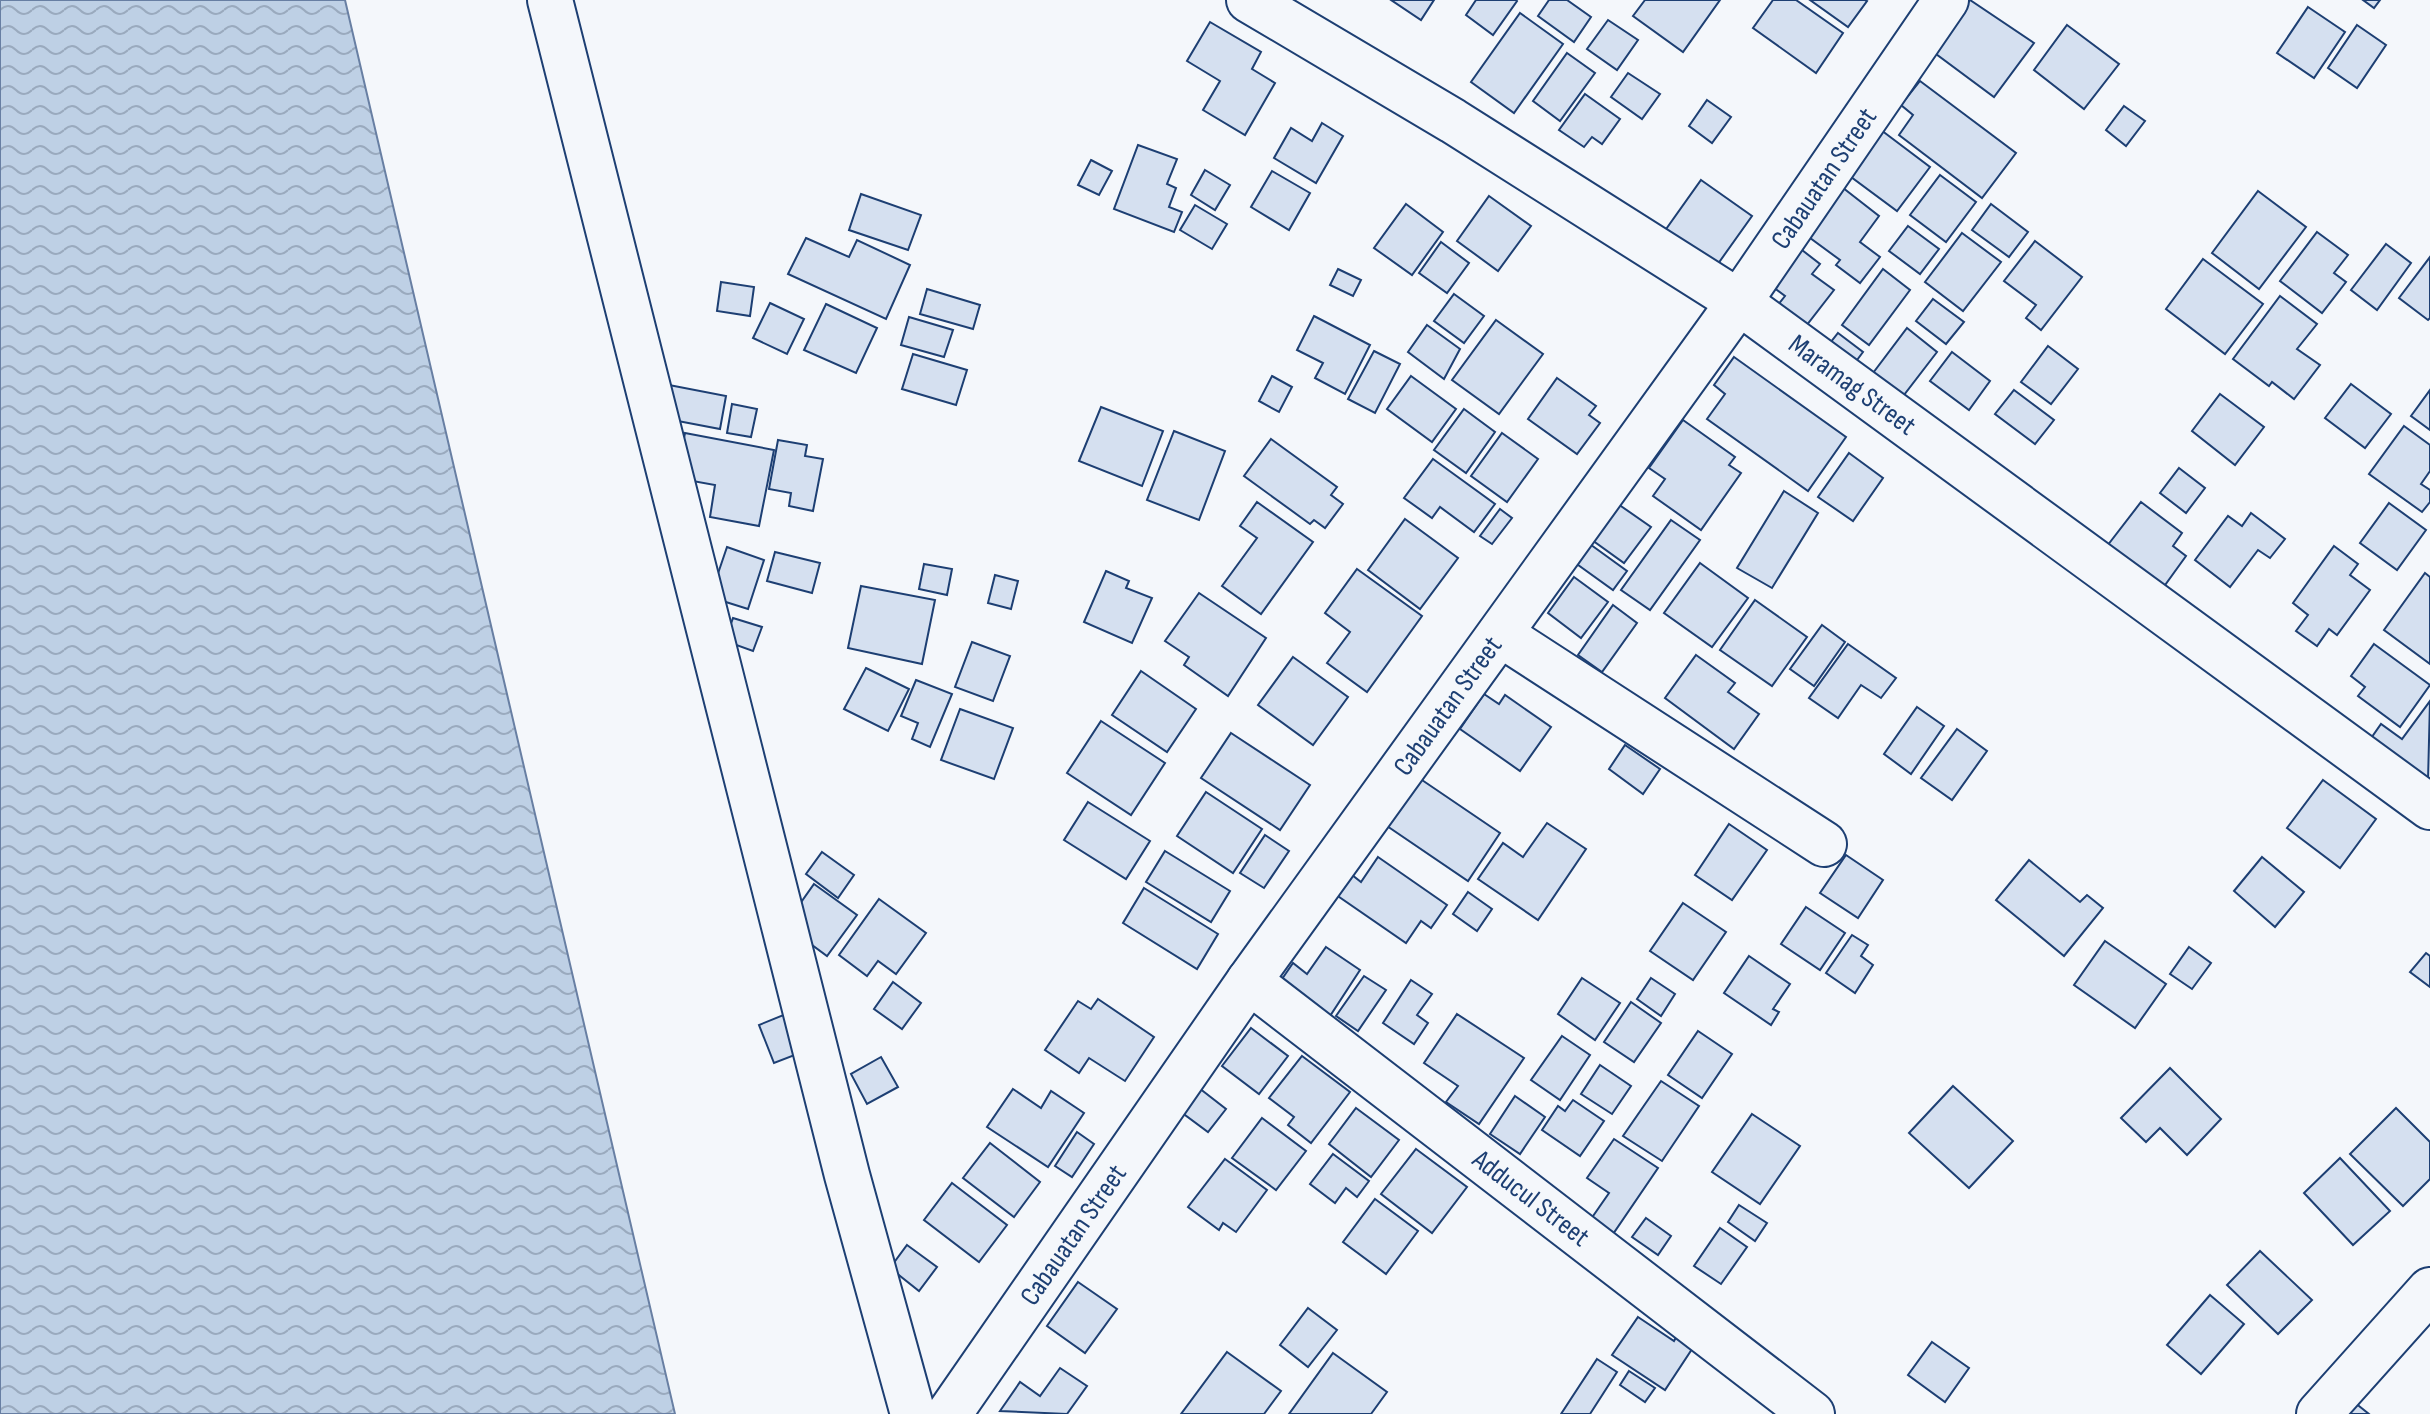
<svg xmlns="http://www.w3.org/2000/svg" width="2430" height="1414" font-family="'Sofia Sans Condensed',sans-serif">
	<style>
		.water { fill: url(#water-waves); stroke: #687fa3; stroke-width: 2 }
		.building { fill: #d5e0f0; stroke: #1d3f73; stroke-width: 2 }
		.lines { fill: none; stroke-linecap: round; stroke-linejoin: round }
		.minor-casing { stroke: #1d3f73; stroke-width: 48 }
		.minor { stroke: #f4f7fb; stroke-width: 44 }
		.labels { text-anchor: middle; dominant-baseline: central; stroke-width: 6; stroke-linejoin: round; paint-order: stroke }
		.street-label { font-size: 28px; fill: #1d3f73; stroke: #f4f7fb }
	</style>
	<defs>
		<pattern id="water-waves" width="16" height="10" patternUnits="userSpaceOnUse" patternTransform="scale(2)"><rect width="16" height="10" fill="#bed0e5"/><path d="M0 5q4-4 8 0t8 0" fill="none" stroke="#9aaabe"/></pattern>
	</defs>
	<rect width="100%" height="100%" fill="#f4f7fb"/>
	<polygon class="water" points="0,0 345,0 675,1414 0,1414"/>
	<g class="building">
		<polygon points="1391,0 1434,0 1421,20"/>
		<polygon points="1476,0 1516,0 1517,1 1493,35 1466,15"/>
		<polygon points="1549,0 1567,0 1591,17 1574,42 1538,16"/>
		<polygon points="1645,0 1720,0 1683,52 1633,16"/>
		<polygon points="1773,0 1796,0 1843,33 1816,73 1753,28"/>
		<polygon points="1810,0 1865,0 1867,1 1848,27"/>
		<polygon points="1970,0 2034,43 1994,97 1932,51"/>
		<polygon points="2363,0 2380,0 2374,8"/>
		<polygon points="2308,7 2345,32 2314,78 2277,53"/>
		<polygon points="1520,13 1563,44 1514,113 1471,82"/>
		<polygon points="1608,20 1638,40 1617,70 1587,49"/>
		<polygon points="1210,22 1261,52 1252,69 1275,83 1245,135 1203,110 1220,81 1187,61"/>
		<polygon points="2067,25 2119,64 2084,109 2034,70"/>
		<polygon points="2357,25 2386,45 2357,88 2328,68"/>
		<polygon points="1567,53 1595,73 1560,121 1533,101"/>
		<polygon points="1628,73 1660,94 1642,119 1611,97"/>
		<polygon points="1920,81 2016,153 1982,198 1899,135 1913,115 1901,105"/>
		<polygon points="1585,94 1620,119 1602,144 1592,137 1584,147 1559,130"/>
		<polygon points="1707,100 1731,117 1712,143 1689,126"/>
		<polygon points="2124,106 2145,121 2126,146 2106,130"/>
		<polygon points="1322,123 1343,136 1316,183 1274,158 1291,128 1312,141"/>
		<polygon points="1877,127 1930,167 1897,211 1843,171"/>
		<polygon points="1138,145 1177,159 1167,184 1176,188 1169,207 1182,212 1174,232 1114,209"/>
		<polygon points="1091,160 1112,171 1099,195 1078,185"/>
		<polygon points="1205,170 1230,185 1215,210 1191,195"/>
		<polygon points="1272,171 1310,193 1289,230 1251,207"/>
		<polygon points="1940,175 1976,202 1946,242 1910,215"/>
		<polygon points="1701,180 1752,216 1715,268 1664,232"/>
		<polygon points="1838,184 1879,216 1860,242 1880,257 1860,283 1836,265 1840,260 1802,232"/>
		<polygon points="2258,191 2306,227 2259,289 2212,253"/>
		<polygon points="861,194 921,215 908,250 849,230"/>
		<polygon points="1489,196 1531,226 1498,271 1457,241"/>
		<polygon points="1406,204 1443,232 1412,275 1374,248"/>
		<polygon points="1991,204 2028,232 2009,257 1972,230"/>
		<polygon points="1195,205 1227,224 1212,249 1180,230"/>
		<polygon points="1908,226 1939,249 1920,274 1889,251"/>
		<polygon points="2317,232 2348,255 2334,273 2346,282 2322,313 2280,281"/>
		<polygon points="1962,233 2001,262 1963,311 1925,282"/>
		<polygon points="806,238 849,257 857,240 910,265 886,319 788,274"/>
		<polygon points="2035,241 2082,277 2041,330 2026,318 2036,305 2004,281"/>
		<polygon points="1441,242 1469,263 1447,293 1419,273"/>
		<polygon points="1793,243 1820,264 1812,274 1834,290 1806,326 1778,305 1785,296 1765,281"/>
		<polygon points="2386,244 2411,263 2377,310 2351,290"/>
		<polygon points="2430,257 2430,318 2428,320 2399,298"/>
		<polygon points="2203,259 2263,304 2225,354 2166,309"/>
		<polygon points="1338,269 1361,280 1353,296 1330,285"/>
		<polygon points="1883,269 1910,290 1869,345 1842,325"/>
		<polygon points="721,282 754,287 750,316 717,311"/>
		<polygon points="927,289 980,305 973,329 920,314"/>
		<polygon points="1454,294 1484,316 1464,343 1434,321"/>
		<polygon points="2280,296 2317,324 2297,349 2320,365 2294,399 2272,382 2269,386 2233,359"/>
		<polygon points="1933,299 1964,322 1946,344 1916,321"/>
		<polygon points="770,303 804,319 787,354 753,338"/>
		<polygon points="826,304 877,328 856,373 804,350"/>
		<polygon points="1314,316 1370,345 1345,394 1315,378 1323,363 1297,350"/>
		<polygon points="909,317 953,330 944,357 901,345"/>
		<polygon points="1496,320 1543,354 1499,414 1452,380"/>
		<polygon points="1427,325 1460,349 1444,379 1408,352"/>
		<polygon points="1907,328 1937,352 1897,404 1867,381"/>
		<polygon points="1838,333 1863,352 1848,372 1823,352"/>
		<polygon points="2048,346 2078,369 2051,404 2021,382"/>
		<polygon points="1374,351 1400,364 1375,413 1348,399"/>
		<polygon points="1952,352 1990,381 1969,410 1930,381"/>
		<polygon points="913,354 967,370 956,405 902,389"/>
		<polygon points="1734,357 1846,437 1808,491 1707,419 1725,394 1714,385"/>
		<polygon points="1272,376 1292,387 1279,412 1259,401"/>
		<polygon points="1411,376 1456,409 1432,442 1387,409"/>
		<polygon points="1557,378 1596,406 1589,415 1600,423 1577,454 1528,419"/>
		<polygon points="2351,384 2391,414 2365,448 2325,418"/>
		<polygon points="669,385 726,396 720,429 662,418"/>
		<polygon points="2014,390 2054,420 2035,444 1995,414"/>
		<polygon points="2430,390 2430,430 2411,416"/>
		<polygon points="2220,394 2264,427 2235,465 2192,431"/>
		<polygon points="732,404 757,409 751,437 727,433"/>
		<polygon points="1101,407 1163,431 1142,486 1079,461"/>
		<polygon points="1464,409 1495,432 1466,473 1434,450"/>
		<polygon points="1683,420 1735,457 1729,465 1741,473 1701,530 1653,496 1665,479 1649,468"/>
		<polygon points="2404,426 2430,445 2430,471 2421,484 2430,490 2430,502 2422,512 2369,474"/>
		<polygon points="1174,431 1225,451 1199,520 1147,500"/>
		<polygon points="685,433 774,450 759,526 710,517 715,485 676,478"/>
		<polygon points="1502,433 1538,459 1507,502 1471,476"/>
		<polygon points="1271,439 1337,487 1331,495 1343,504 1325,528 1314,520 1310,524 1244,476"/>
		<polygon points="778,440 807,445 805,456 823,459 813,511 789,506 791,493 769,489"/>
		<polygon points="1849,453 1883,478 1853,521 1818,497"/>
		<polygon points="1433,459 1495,504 1474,532 1440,507 1432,518 1404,498"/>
		<polygon points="2179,468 2205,488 2186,513 2160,493"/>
		<polygon points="1784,491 1818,513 1772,588 1737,568"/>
		<polygon points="1257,502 1313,542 1261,614 1222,586 1257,538 1240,526"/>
		<polygon points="2141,502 2182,533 2173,546 2186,556 2160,592 2104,550"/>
		<polygon points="2389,503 2426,530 2397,570 2360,543"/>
		<polygon points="1618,504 1651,527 1624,563 1592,540"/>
		<polygon points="1500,509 1512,518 1492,544 1480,536"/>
		<polygon points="2251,513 2285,539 2270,558 2258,550 2230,587 2195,560 2228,516 2242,526"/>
		<polygon points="1405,519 1458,558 1420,609 1368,570"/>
		<polygon points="1671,520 1700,540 1650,610 1621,590"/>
		<polygon points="1587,542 1627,571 1613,590 1574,562"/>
		<polygon points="2334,546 2358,564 2350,575 2370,590 2337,635 2329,629 2317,646 2296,631 2308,615 2293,603"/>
		<polygon points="727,547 764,560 748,609 710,597"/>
		<polygon points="775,552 820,563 812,593 767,581"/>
		<polygon points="1700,563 1748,598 1712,647 1664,613"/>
		<polygon points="924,564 952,569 947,595 919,589"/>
		<polygon points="1357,569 1422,616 1367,692 1327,663 1350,632 1325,613"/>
		<polygon points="1106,571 1129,581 1126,588 1152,598 1132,643 1084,622"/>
		<polygon points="2425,573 2430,577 2430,664 2384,630"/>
		<polygon points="995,575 1018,581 1011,609 988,603"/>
		<polygon points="1574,577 1608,602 1581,638 1548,613"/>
		<polygon points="861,586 935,600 922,664 848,648"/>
		<polygon points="1199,593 1266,638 1228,696 1184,665 1189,657 1165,641"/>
		<polygon points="1755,600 1807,637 1772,686 1720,650"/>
		<polygon points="1613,605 1637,623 1602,672 1578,655"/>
		<polygon points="733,618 762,627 753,651 725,641"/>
		<polygon points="1822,625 1845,642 1814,686 1790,669"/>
		<polygon points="972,642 1010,656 993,701 955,687"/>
		<polygon points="1848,644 1896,678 1881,698 1861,685 1838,718 1809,698"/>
		<polygon points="2374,644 2430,685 2400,727 2358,696 2365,687 2351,676"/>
		<polygon points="1696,655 1735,683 1728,692 1759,714 1734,749 1665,698"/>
		<polygon points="1293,657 1348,697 1313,745 1258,705"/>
		<polygon points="866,668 909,689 888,731 844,709"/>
		<polygon points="1141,671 1196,709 1167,752 1112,715"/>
		<polygon points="916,680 952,694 930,747 912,739 918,723 901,716"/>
		<polygon points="1484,694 1499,704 1505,695 1551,727 1520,771 1460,729"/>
		<polygon points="2430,701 2428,781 2360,754 2381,724 2402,739"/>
		<polygon points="1917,707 1944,726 1911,774 1884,754"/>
		<polygon points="960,709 1013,728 994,779 941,760"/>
		<polygon points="1101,721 1165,763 1131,815 1067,773"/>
		<polygon points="1957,729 1987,751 1952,800 1921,778"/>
		<polygon points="1231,733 1310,785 1280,830 1201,778"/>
		<polygon points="1625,745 1660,769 1643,794 1609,769"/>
		<polygon points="1419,778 1500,833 1468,881 1387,826"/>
		<polygon points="2323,780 2376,819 2340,868 2287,828"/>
		<polygon points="1206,792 1262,829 1233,873 1177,836"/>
		<polygon points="1088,802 1150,841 1126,879 1064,840"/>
		<polygon points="1547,823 1586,849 1538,920 1478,879 1503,843 1523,857"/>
		<polygon points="1729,824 1767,850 1732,900 1695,875"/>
		<polygon points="1265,835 1289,851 1264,888 1240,873"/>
		<polygon points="1165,851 1230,891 1211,922 1146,882"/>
		<polygon points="822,852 854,875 838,898 806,874"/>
		<polygon points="1846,855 1883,880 1858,918 1820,893"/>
		<polygon points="1378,857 1447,905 1431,928 1421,921 1406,943 1332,892 1347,871 1361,882"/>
		<polygon points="2262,857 2304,892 2275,927 2234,891"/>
		<polygon points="2029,860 2080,902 2087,895 2103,908 2064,956 1996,900"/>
		<polygon points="814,884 857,915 827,956 785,925"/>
		<polygon points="1144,888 1218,934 1197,969 1123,923"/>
		<polygon points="1468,892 1492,909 1477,931 1453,914"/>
		<polygon points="879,899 926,933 896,974 878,961 867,976 839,955"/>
		<polygon points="1683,903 1726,932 1693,980 1650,951"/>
		<polygon points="1806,907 1845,933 1820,970 1781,944"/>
		<polygon points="1852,935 1868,945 1861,956 1873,965 1855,993 1826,973"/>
		<polygon points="2105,941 2166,984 2135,1028 2074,985"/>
		<polygon points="1326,947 1360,970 1330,1016 1280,982 1293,963 1307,974"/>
		<polygon points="2189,947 2211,963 2192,989 2170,974"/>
		<polygon points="2426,953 2430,956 2430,987 2410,972"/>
		<polygon points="1749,956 1790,984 1773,1009 1779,1012 1771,1025 1724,993"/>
		<polygon points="1364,976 1386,990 1358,1031 1336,1016"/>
		<polygon points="1582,978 1620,1003 1595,1040 1558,1014"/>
		<polygon points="1651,978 1675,994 1661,1016 1637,999"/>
		<polygon points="1411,980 1432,994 1417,1015 1428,1023 1414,1044 1383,1023"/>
		<polygon points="893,982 921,1003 902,1029 874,1009"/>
		<polygon points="1098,999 1154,1037 1125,1081 1089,1058 1079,1073 1045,1050 1078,1001 1091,1009"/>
		<polygon points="1631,1002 1661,1023 1634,1062 1604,1042"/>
		<polygon points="786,1014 800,1053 774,1063 759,1025"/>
		<polygon points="1457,1014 1524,1058 1479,1124 1446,1102 1458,1086 1424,1063"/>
		<polygon points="1251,1028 1288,1056 1259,1094 1222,1066"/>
		<polygon points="1698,1031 1732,1054 1702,1098 1668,1075"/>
		<polygon points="1562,1036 1590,1055 1560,1100 1531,1080"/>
		<polygon points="1302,1056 1350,1092 1311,1143 1288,1125 1294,1117 1269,1098"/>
		<polygon points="881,1057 898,1087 867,1104 851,1074"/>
		<polygon points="1600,1065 1631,1086 1612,1114 1581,1094"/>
		<polygon points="2170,1068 2221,1119 2187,1155 2160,1128 2146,1142 2121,1118"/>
		<polygon points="1661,1081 1699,1106 1662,1161 1623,1136"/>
		<polygon points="1953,1086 2013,1141 1969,1188 1909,1133"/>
		<polygon points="1199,1088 1226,1109 1208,1132 1181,1112"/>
		<polygon points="1013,1089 1041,1108 1051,1091 1084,1113 1048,1167 987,1127"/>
		<polygon points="1515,1096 1545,1117 1520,1154 1490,1134"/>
		<polygon points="1573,1100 1604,1121 1580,1156 1542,1130 1558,1106 1565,1111"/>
		<polygon points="1356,1108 1399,1140 1371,1177 1329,1144"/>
		<polygon points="2396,1108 2430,1142 2430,1179 2403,1206 2350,1154"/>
		<polygon points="1752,1114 1800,1146 1760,1204 1712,1172"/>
		<polygon points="1262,1118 1306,1151 1276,1190 1232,1158"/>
		<polygon points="1077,1132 1094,1144 1072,1177 1055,1166"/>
		<polygon points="1614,1139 1658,1168 1613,1234 1591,1219 1609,1193 1587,1178"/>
		<polygon points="990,1143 1040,1182 1014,1217 963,1178"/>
		<polygon points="1416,1149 1467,1187 1432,1233 1381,1194"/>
		<polygon points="1333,1154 1369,1181 1357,1197 1346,1188 1335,1203 1310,1184"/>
		<polygon points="2340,1158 2390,1211 2353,1245 2304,1193"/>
		<polygon points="1225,1159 1267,1190 1236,1232 1223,1223 1219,1230 1188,1207"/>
		<polygon points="952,1183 1007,1225 979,1262 924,1220"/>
		<polygon points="1375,1199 1418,1231 1386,1274 1343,1242"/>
		<polygon points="1739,1205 1767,1223 1755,1241 1728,1222"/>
		<polygon points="1646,1218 1671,1236 1658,1255 1632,1237"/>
		<polygon points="1720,1228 1747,1247 1721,1284 1694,1266"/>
		<polygon points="907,1245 937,1267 919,1291 890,1268"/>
		<polygon points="2260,1251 2312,1300 2278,1334 2227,1285"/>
		<polygon points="1078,1282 1117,1309 1085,1353 1047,1326"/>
		<polygon points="2210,1295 2244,1324 2201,1374 2167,1345"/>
		<polygon points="1308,1308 1337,1330 1308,1367 1280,1345"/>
		<polygon points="1638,1317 1674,1341 1679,1332 1696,1343 1665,1390 1612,1355"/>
		<polygon points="1932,1342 1969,1368 1945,1402 1908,1375"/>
		<polygon points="1227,1352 1281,1391 1264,1414 1181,1414"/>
		<polygon points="1333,1353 1387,1392 1371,1414 1289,1414"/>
		<polygon points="1597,1359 1617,1372 1590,1414 1561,1414"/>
		<polygon points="1060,1368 1087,1386 1067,1414 1000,1411 1020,1382 1040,1396"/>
		<polygon points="1629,1371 1655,1388 1645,1402 1620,1385"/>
		<polygon points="2354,1402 2369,1414 2344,1414"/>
	</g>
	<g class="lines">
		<defs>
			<g id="minor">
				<polyline points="550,0 847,1175 913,1414"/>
				<path id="s1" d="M1249 0 1453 121 1739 302 2430 807"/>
				<polyline points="1500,634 1824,844"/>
				<path id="s2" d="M1249 981 1812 1414"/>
				<path id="s3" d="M949 1414 1249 981 1739 302 1946 0"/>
				<polyline points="2319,1414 2430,1290"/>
			</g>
		</defs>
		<use href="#minor" class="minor-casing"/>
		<use href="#minor" class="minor"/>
	</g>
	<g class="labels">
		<g class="street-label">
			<text stroke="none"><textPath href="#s3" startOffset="1514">Cabauatan Street</textPath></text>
			<text stroke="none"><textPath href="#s1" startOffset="716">Maramag Street</textPath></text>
			<text stroke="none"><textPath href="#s3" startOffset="866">Cabauatan Street</textPath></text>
			<text stroke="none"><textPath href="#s2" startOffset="356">Adducul Street</textPath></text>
			<text stroke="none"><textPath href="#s3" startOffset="218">Cabauatan Street</textPath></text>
		</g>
	</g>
</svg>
